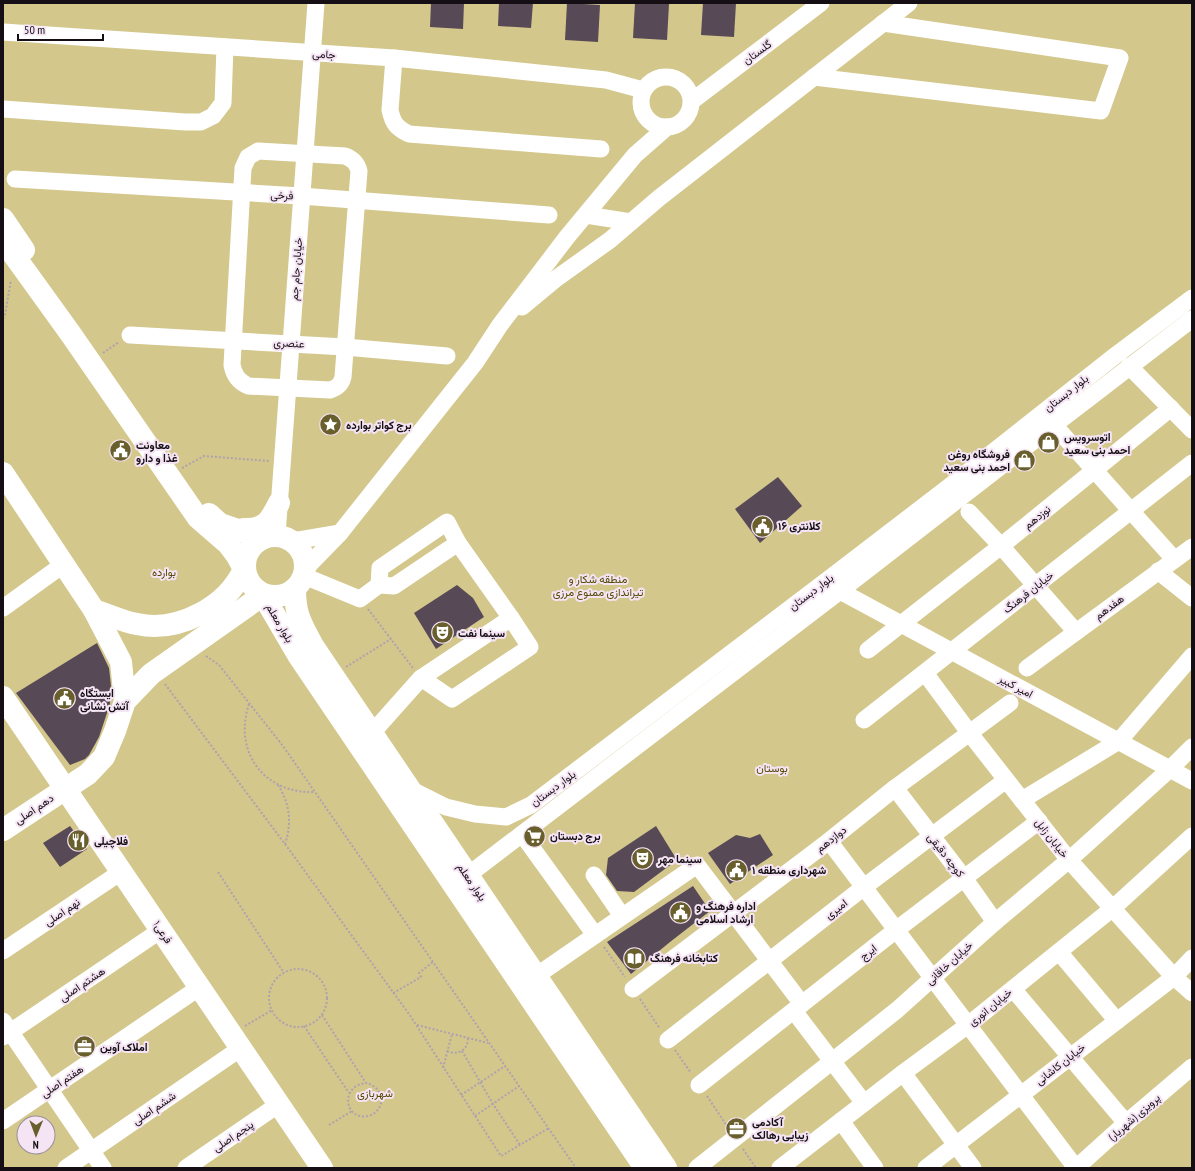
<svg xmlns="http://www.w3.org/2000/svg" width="1195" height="1171" font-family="'PT Sans Narrow',Vazirmatn,sans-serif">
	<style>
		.green { fill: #d3c78c; fill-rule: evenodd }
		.building { fill: #574956 }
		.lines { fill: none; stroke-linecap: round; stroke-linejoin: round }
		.path { stroke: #afa2ae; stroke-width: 2; stroke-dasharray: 2 2; stroke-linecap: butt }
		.minor { stroke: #fff; stroke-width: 17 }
		.major { stroke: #fff; stroke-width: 22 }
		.labels { text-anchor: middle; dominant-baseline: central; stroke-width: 4; stroke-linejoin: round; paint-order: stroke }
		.street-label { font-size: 11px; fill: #150f15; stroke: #f5e4f3 }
		.poi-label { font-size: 11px; font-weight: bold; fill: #150f15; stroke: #f5e4f3; text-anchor: start }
		.park-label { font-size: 11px; fill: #544802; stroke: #f5e4f3 }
	</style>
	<rect width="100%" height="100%" fill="#f5e4f3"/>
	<path class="green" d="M3 3H1192V1168H3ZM24 1123H48V1147H24Z"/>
	<g class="building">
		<polygon points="431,3 464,3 463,29 430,27"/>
		<polygon points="499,3 533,3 531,28 498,26"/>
		<polygon points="567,3 600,5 598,42 565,40"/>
		<polygon points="635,3 669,4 667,40 633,38"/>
		<polygon points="703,3 736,3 734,37 701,35"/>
		<polygon points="778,477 802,506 760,543 735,509"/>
		<polygon points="457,585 473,598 484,617 436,649 414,613"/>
		<polygon points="97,643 109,668 111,686 110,704 99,737 89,755 85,759 70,765 16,693"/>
		<polygon points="70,826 87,849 60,867 43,843"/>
		<polygon points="656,826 677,860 634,892 617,891 606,875 608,858"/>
		<polygon points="760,834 773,855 730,884 708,853 736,835 750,838"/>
		<polygon points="693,886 710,911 670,942 631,974 607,942"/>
	</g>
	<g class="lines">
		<g class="path">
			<polyline points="3,319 5,315 11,280"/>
			<polyline points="103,353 119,342"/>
			<polyline points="182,468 204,456 269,461"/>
			<polyline points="368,609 413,668"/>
			<polyline points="206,656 219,665 283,746 576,1168"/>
			<polyline points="346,667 391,639"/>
			<polyline points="165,684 285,844 409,1014 501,1156 549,1128"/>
			<path d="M249 704C233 752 264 794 315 792"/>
			<path d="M278 785C290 804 292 823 285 844"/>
			<polyline points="218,872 284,973"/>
			<polyline points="604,947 625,977"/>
			<circle cx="298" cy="998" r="29"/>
			<polyline points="393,993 421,977 419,973 433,962"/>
			<polyline points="640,999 660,1029"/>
			<path d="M322 1015 366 1083C376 1085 385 1095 380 1106 378 1111 373 1115 368 1116 345 1121 339 1086 366 1083"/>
			<polyline points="417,1025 488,1043"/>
			<polyline points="245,1026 272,1010"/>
			<polyline points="304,1026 349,1093"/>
			<polyline points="675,1050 691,1073"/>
			<path d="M447 1051C458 1056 468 1050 468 1038"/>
			<polyline points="462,1051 493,1104 520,1145"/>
			<polyline points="443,1068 452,1034"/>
			<polyline points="461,1095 505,1066"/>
			<polyline points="707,1096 727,1126"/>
			<polyline points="475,1116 519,1086"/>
			<polyline points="329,1125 352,1111"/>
			<polyline points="743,1149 756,1168"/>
		</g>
		<g class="minor">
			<polyline points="3,32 394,58 606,80 643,90"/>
			<path d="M394 58 390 110C393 124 397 128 409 134L601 149"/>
			<circle cx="666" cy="102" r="25"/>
			<polyline points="814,77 1101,111 1120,58 883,23"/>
			<polyline points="692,101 821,3"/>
			<polyline points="3,109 185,122 201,122 213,116 223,103 225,47"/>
			<path d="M258 151 345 156C353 159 357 163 359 171L343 377C341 385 337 388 330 390L248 386C238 381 234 375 232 365L243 168 248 157Z"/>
			<polyline points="15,179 301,196 549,215"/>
			<polyline points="586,215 631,222"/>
			<polyline points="522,307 557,278 610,240 659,198 909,3"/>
			<polyline points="130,335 345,347 447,356"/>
			<polyline points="1129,366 1192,430"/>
			<polyline points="1054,425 1174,559"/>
			<polyline points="969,512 1001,546 1076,632"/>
			<polyline points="277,535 316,3"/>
			<polyline points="293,541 340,533"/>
			<polyline points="306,568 340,533 475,363 500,325 567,237 635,155 667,127"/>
			<polyline points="1158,571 1192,598"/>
			<polyline points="304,576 360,599 379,585 394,586 458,543"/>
			<polyline points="834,583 840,591 1192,781"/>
			<polyline points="379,585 380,568 447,522 458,543 511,618 421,678"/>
			<polyline points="3,608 64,564"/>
			<polyline points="868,650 1001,546 1171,408"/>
			<polyline points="1027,668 1192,547"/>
			<polyline points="925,673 968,731 1069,860 1174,977 1192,993"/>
			<polyline points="864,720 1192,463"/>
			<polyline points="372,733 421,678 452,699 530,647 511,618"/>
			<polyline points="895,788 964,878 995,922"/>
			<polyline points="410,789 446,807 475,814 506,817 531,805 830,578 950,486 1116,355 1192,298"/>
			<polyline points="1022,800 1119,741 1192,656"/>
			<polyline points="522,834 595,935"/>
			<polyline points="829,841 1076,1168"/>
			<polyline points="594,875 622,916"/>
			<polyline points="459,882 840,591 1054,425 1192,319"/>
			<polyline points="3,951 121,872"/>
			<polyline points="1059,952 1117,1021"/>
			<polyline points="536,976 697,865 802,1004"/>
			<polyline points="633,989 829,841 895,788 1010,703"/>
			<polyline points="1013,989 1126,1123"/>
			<polyline points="794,1011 864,1103"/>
			<polyline points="3,1021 103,1168"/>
			<polyline points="3,1037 161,930"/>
			<polyline points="668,1040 864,887 1006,780"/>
			<polyline points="903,1073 973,1168"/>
			<polyline points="699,1085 896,930 1039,821"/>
			<polyline points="3,1121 200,987"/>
			<polyline points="841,1121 875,1168"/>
			<polyline points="66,1168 241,1048"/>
			<polyline points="186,1168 279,1104"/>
			<polyline points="697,1168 897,1010 995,922 1069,860 1170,769 1192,747"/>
			<polyline points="780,1168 903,1073 968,1025 1113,908 1192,836"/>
			<polyline points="926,1168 1174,977 1192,958"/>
			<polyline points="1076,1168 1126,1123 1192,1067"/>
		</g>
		<g class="major">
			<polyline points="3,219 24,250"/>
			<path d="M3 240 70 333 198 518 228 544 237 556 244 569C227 607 178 633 137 624 123 622 107 614 94 610"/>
			<polyline points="3,473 94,610 121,662 125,701"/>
			<polyline points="209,514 220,524 262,538"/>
			<path d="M243 529C265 530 270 521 279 503"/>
			<circle cx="275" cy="566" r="30"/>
			<path d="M295 589C295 615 301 623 313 646L666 1168"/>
			<polyline points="3,697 322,1168"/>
			<polyline points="3,830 88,774 104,757 115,731 125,701 151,674 263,595 298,655 645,1168"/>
		</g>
	</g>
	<defs>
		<symbol id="sight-disc" viewBox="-11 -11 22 22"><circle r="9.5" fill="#695f2c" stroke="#f5e4f3"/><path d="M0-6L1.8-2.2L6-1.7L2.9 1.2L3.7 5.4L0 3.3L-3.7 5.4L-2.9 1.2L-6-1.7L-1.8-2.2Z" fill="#fff"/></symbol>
		<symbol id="shop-disc" viewBox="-11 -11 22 22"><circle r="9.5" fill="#695f2c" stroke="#f5e4f3"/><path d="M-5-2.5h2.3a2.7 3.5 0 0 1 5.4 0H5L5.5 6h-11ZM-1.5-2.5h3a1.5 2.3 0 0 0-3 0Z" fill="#fff"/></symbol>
		<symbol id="civic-disc" viewBox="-11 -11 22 22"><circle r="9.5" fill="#695f2c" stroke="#f5e4f3"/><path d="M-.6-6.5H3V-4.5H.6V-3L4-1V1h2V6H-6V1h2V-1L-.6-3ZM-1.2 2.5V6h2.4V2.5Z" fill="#fff"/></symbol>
		<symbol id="theatre-disc" viewBox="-11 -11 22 22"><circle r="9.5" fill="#695f2c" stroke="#f5e4f3"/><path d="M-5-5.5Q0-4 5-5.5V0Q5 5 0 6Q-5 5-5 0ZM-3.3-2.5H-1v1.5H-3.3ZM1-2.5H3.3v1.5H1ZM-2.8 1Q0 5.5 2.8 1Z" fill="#fff"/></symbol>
		<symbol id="supermarket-disc" viewBox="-11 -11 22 22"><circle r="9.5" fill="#695f2c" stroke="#f5e4f3"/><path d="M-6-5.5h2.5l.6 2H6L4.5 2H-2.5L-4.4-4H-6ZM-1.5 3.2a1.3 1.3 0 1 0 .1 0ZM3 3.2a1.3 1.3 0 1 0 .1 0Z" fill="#fff"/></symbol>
		<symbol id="restaurant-disc" viewBox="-11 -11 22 22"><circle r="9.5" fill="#695f2c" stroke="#f5e4f3"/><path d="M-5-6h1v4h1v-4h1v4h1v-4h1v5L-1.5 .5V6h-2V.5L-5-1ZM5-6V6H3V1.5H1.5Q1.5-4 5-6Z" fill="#fff"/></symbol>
		<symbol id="library-disc" viewBox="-11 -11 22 22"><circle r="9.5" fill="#695f2c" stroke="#f5e4f3"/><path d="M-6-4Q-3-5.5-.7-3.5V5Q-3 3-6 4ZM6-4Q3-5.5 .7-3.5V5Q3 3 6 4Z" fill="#fff"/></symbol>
		<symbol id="office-disc" viewBox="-11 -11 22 22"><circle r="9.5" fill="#695f2c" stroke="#f5e4f3"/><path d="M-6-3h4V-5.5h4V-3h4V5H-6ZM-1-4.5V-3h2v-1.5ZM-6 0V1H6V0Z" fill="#fff"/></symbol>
	</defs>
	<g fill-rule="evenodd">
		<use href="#sight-disc" x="318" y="412" width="25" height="25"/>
		<use href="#shop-disc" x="1036" y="430" width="25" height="25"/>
		<use href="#civic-disc" x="108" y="438" width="25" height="25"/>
		<use href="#shop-disc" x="1012" y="448" width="25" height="25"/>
		<use href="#civic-disc" x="750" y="514" width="25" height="25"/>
		<use href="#theatre-disc" x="430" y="620" width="25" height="25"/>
		<use href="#civic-disc" x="52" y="686" width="25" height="25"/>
		<use href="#supermarket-disc" x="522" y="824" width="25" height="25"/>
		<use href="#restaurant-disc" x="66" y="828" width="25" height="25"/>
		<use href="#theatre-disc" x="630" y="846" width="25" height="25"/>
		<use href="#civic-disc" x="724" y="858" width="25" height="25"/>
		<use href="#civic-disc" x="668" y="900" width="25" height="25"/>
		<use href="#library-disc" x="622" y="946" width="25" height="25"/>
		<use href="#office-disc" x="72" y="1034" width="25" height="25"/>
		<use href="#office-disc" x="724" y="1116" width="25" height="25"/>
	</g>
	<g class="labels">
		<g class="street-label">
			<text transform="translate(757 52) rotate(-36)">گلستان</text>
			<text transform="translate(324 54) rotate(4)">جامی</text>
			<text transform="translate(282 195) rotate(3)">فرخی</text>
			<text transform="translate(296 269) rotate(-86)">خیابان جام جم</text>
			<text transform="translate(289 343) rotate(3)">عنصری</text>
			<text transform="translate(1066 393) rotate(-38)">بلوار دبستان</text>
			<text transform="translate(1037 517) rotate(-39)">نوزدهم</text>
			<text transform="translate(811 592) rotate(-37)">بلوار دبستان</text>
			<text transform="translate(1028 592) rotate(-38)">خیابان فرهنگ</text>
			<text transform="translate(1109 607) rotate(-37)">هفدهم</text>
			<text transform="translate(280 623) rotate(60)">بلوار معلم</text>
			<text transform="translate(1016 686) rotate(28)">امیر کبیر</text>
			<text transform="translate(553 788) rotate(-36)">بلوار دبستان</text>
			<text transform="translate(34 809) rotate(-34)">دهم اصلی</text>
			<text transform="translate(1052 838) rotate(52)">خیابان زابل</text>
			<text transform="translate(831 839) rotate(-38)">دوازدهم</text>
			<text transform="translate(946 855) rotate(52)">کوچه دقیقی</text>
			<text transform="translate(472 882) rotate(56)">بلوار معلم</text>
			<text transform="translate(836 909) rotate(-38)">امیری</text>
			<text transform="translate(62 912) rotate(-34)">نهم اصلی</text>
			<text transform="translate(163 932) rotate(56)">فرعی۱</text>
			<text transform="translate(868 952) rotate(-38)">ایرج</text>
			<text transform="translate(949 963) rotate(-42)">خیابان خاقانی</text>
			<text transform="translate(82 984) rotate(-34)">هشتم اصلی</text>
			<text transform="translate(990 1007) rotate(-39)">خیابان انوری</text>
			<text transform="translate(1060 1064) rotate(-38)">خیابان کاشانی</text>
			<text transform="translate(62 1081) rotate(-34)">هفتم اصلی</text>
			<text transform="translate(154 1108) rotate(-34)">ششم اصلی</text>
			<text transform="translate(1134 1117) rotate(-41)">پرویزی (شهریار)</text>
			<text transform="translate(233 1136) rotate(-34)">پنجم اصلی</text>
		</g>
		<g class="poi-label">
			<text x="346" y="425">برج کواتر بوارده</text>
			<text x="1064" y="437">اتوسرویس<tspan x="1064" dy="13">احمد بنی سعید</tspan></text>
			<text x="136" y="445">معاونت<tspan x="136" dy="13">غذا و دارو</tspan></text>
			<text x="1010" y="454" text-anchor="end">فروشگاه روغن<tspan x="1010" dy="13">احمد بنی سعید</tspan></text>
			<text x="778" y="526">کلانتری ۱۶</text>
			<text x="458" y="633">سینما نفت</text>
			<text x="80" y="693">ایستگاه<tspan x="80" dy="13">آتش نشانی</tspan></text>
			<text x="550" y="836">برج دبستان</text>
			<text x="94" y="841">فلاچیلی</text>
			<text x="658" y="859">سینما مهر</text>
			<text x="752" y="870">شهرداری منطقه ۱</text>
			<text x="696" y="906">اداره فرهنگ و<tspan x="696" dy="13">ارشاد اسلامی</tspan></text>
			<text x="650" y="958">کتابخانه فرهنگ</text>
			<text x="100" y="1047">املاک آوین</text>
			<text x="752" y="1122">آکادمی<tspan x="752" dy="13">زیبایی رهالک</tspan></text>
		</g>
		<g class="park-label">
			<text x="164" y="572">بوارده</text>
			<text x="598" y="579">منطقه شکار و<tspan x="598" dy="13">تیراندازی ممنوع مرزی</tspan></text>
			<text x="772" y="768">بوستان</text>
			<text x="375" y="1093">شهربازی</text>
		</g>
	</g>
	<rect width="1195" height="1171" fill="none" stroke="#150f15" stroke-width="8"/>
	<g transform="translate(36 1135) rotate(181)"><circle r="19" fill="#f5e4f3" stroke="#9b8f9a"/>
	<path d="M0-3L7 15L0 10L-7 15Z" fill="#695f2c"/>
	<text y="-6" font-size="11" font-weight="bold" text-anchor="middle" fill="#150f15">N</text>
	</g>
	<path d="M18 34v6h85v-6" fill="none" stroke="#150f15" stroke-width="2"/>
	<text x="24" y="34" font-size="12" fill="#150f15" stroke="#f5e4f3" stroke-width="3" paint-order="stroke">50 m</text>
</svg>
